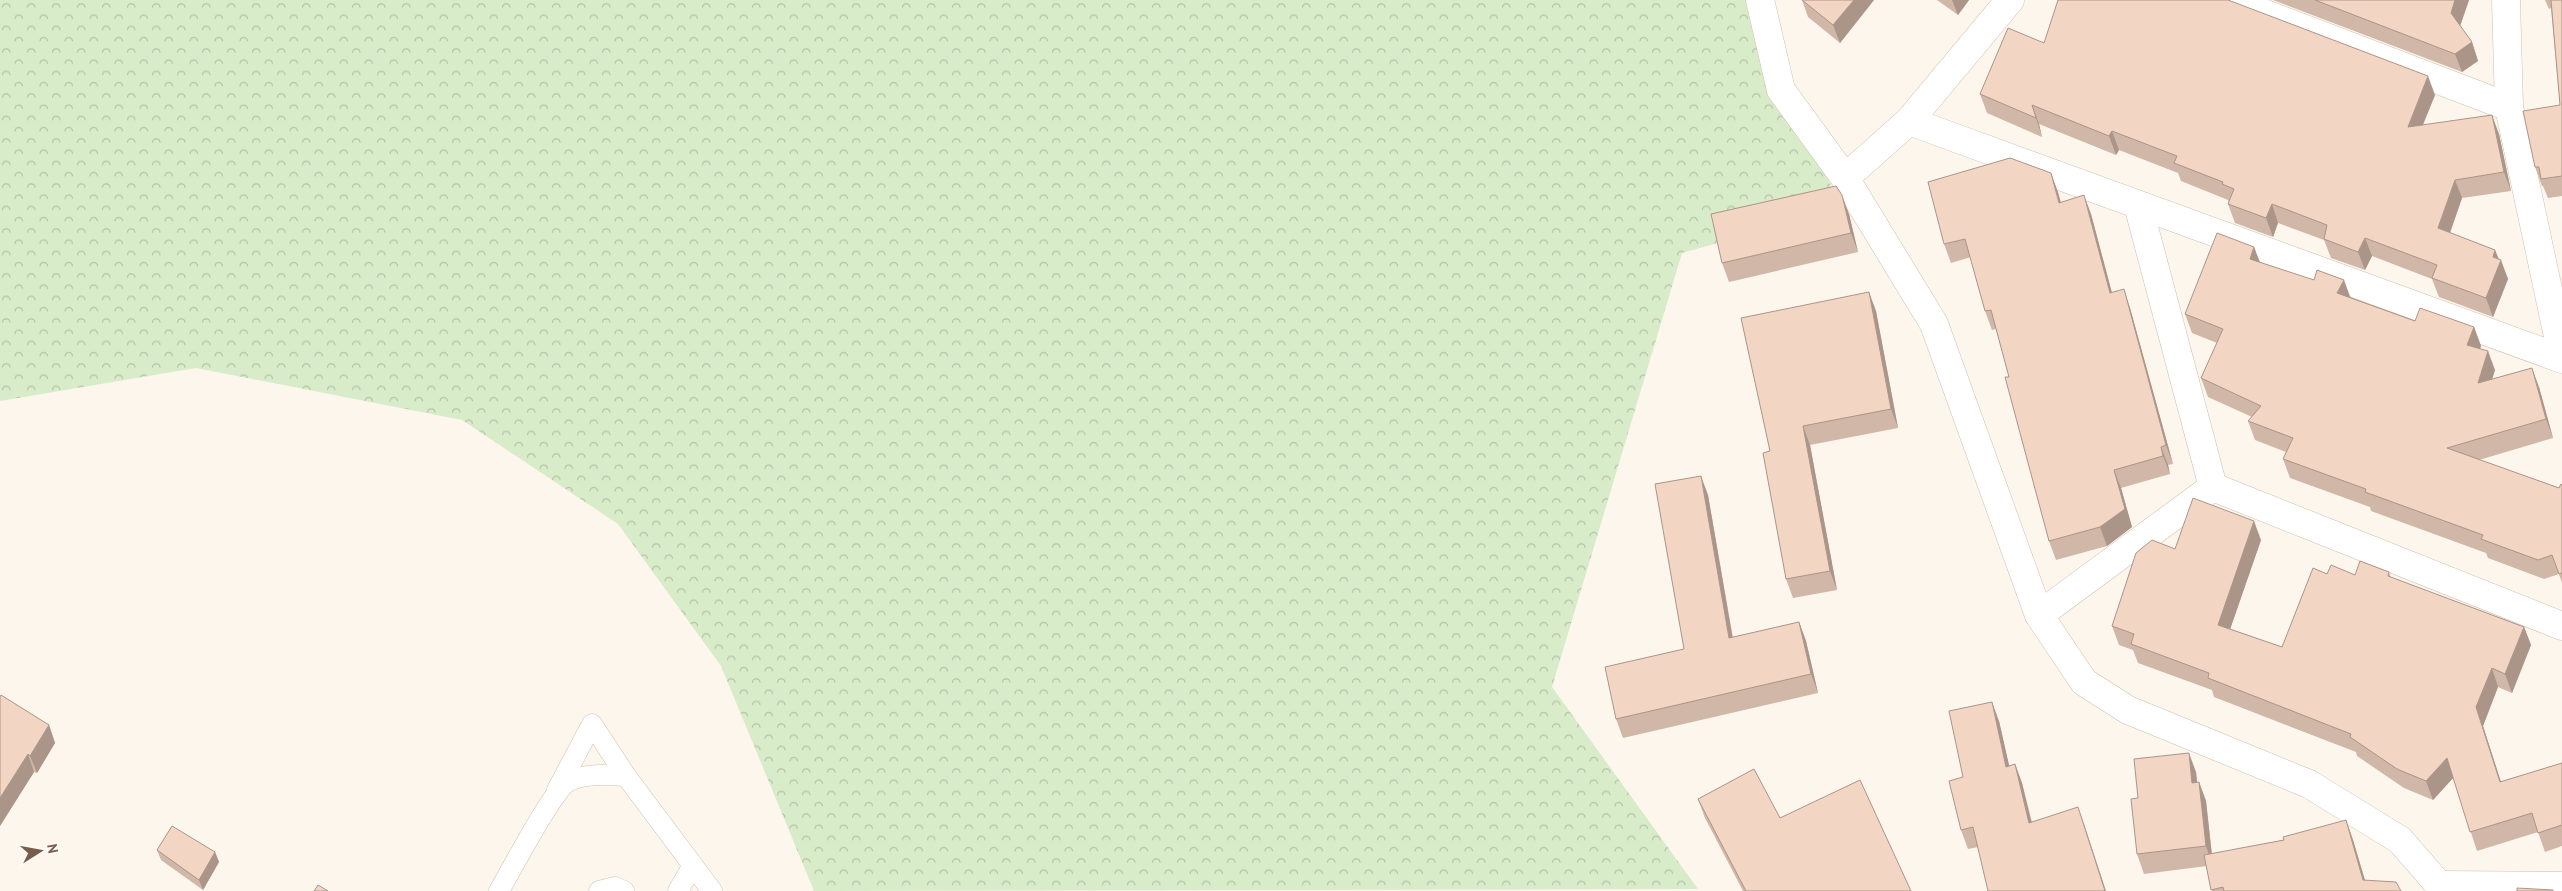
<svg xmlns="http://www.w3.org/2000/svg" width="2562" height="891" font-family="'PT Sans',sans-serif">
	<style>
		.forest { fill: url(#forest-crowns) }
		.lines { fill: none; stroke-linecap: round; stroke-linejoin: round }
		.service-casing { stroke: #d1beb0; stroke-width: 21 }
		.minor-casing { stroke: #d1beb0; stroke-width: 29 }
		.service { stroke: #fff; stroke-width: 20 }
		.minor { stroke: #fff; stroke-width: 28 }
		.wall { fill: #d1b7a8 }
		.shaded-wall { fill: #aa9588 }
		.building { fill: #f3d5c3; stroke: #aa9588 }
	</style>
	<defs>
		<pattern id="forest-crowns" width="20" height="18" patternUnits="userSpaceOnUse" patternTransform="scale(1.25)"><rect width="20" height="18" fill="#d8ecc9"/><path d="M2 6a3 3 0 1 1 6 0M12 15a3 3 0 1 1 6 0" fill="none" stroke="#b4c2a5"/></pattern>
	</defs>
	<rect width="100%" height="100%" fill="#fdf6ec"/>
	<polygon class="forest" points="0,0 1757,0 1840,209 1682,253 1552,687 1698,889 814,891 721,666 618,524 462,420 196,368 0,401"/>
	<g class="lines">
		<defs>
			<g id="service">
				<polyline points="557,790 592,724 626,776"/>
				<path d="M499 891C511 871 553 789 569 781 587 773 608 775 626 776L712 891"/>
				<polyline points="599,891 615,887 624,891"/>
				<polyline points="678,891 693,865"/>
			</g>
			<g id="minor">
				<polyline points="1760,0 1781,90 1845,178 1934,324 2039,615 2084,682 2128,710 2309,784 2400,840 2439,885 2441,891"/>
				<polyline points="2229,0 2509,107"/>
				<polyline points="2506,0 2509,107 2562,355"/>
				<polyline points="1909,121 2562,359"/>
				<polyline points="1845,178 1909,121 2010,0"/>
				<polyline points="2138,205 2213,487"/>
				<polyline points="2039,615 2213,487 2562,626"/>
				<polyline points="2439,885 2562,886"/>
			</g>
		</defs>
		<use href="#service" class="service-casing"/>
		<use href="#minor" class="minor-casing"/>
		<use href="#service" class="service"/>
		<use href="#minor" class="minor"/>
	</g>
	<g class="wall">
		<polygon points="1802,0 1874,0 1840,43 1808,17"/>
		<polygon points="1937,0 1969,0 1958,15"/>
		<polygon points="2273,0 2469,0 2460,26 2472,42 2478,61 2462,72"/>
		<polygon points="2545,0 2562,0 2562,196 2548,198 2543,186 2542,186 2535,167 2560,105 2551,8 2549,9"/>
		<polygon points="2044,43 2435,95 2423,125 2499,134 2511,191 2462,198 2450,233 2495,250 2508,279 2493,317 2439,297 2432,279 2372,256 2365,270 2331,258 2324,240 2278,223 2273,237 2235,223 2228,204 2229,202 2228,200 2181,181 2178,173 2119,150 2116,155 2039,124 2042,137 1987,113 1980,94"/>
		<polygon points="2051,173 2060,202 2091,214 2112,293 2130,308 2173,464 2168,465 2170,474 2121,488 2132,527 2107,546 2056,560 2049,541 2009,377 1996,329 1992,330 1985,311 1971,257 1951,263 1944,244"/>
		<polygon points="1849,214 1858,252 1729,282 1722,263"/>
		<polygon points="2254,247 2260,262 2350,297 2415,321 2474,327 2481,346 2480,349 2495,370 2492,379 2539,387 2553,438 2479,460 2559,488 2562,485 2562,583 2559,574 2544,579 2488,558 2486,553 2371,511 2370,507 2290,478 2283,459 2286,452 2255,440 2248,421 2252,417 2208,397 2201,378 2217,343 2192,333 2185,314"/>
		<polygon points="1876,311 1898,428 1810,445 1837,590 1793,598 1786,579 1770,451"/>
		<polygon points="1708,495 1733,638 1799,622 1806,641 1818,693 1623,738 1616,719 1684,649"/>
		<polygon points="2261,540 2230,629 2282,647 2327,574 2355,575 2389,572 2391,578 2524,627 2531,645 2512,693 2498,687 2483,726 2501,782 2562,763 2562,846 2545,852 2538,832 2477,851 2453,778 2433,800 2404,788 2357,756 2356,752 2214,697 2212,690 2138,663 2133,650 2119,645 2112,626 2175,549"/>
		<polygon points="0,697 49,725 55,743 37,773 34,772 0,826"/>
		<polygon points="1999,721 2009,766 2015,764 2022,783 2032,822 2085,827 1968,849 1961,830 1963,777"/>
		<polygon points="2196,772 2197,782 2199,782 2206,801 2212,854 2284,840 2346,820 2353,840 2365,880 2401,891 2212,891 2207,866 2144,874 2137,854 2138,798"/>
		<polygon points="1698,799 1780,818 1911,891 1743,891 1705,818"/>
		<polygon points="157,850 215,852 219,862 203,890 161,860"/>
	</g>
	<g class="shaded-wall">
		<polygon points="1854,0 1874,0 1840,43 1833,25"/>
		<polygon points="1952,0 1969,0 1958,15"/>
		<polygon points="2455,0 2469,0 2458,32 2451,13"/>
		<polygon points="2472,42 2478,61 2462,72 2455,54"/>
		<polygon points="2428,76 2435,95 2414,146 2408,127"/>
		<polygon points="2032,105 2039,124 2042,137 2036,118"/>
		<polygon points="2492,115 2499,134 2511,191 2504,172"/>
		<polygon points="2112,131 2119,150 2116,155 2109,136"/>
		<polygon points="2051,173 2058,192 2066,221 2059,203"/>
		<polygon points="2455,180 2462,198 2445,247 2438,228"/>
		<polygon points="1842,195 1849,214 1858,252 1851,233"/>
		<polygon points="2084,195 2091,214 2117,312 2110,293"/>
		<polygon points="2272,204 2278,223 2273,237 2266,218"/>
		<polygon points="2365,238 2372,256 2365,270 2358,252"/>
		<polygon points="2254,247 2261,266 2250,259"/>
		<polygon points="2495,250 2500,263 2501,260 2508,279 2493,317 2486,298 2493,257"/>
		<polygon points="2344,280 2351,299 2337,293"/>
		<polygon points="2124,289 2130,308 2173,464 2166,445"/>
		<polygon points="1869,292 1876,311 1898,428 1891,409"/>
		<polygon points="2474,327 2481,346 2474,364 2467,345"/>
		<polygon points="2488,351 2495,370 2485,402 2478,383"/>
		<polygon points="2532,368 2539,387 2553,438 2546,419"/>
		<polygon points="1803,426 1810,445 1837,590 1830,571"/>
		<polygon points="2161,447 2168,465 2170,474 2163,456"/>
		<polygon points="2114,470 2121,488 2132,527 2107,546 2100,527"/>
		<polygon points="1701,476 1708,495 1736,658 1729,638"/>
		<polygon points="2254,521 2261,540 2225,644 2218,625"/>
		<polygon points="1799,622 1806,641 1818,693 1811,674"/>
		<polygon points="2524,627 2531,645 2512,693 2505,674"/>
		<polygon points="2492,668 2498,687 2483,726 2507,801 2500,782 2476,707"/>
		<polygon points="1992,702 1999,721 2014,787 2006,767"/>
		<polygon points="49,725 55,743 37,773 30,756"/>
		<polygon points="2189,753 2196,772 2199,802 2192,783"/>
		<polygon points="28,754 34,772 0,826 0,798"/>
		<polygon points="2447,758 2454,777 2433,800 2426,781"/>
		<polygon points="2015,764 2022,783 2036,842 2029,823"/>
		<polygon points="2199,782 2206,801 2213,866 2206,846"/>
		<polygon points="2078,807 2085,827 2106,891 2105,891"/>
		<polygon points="2346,820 2353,840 2368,891 2363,880"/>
		<polygon points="215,852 219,862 203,890 199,880"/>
	</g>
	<g class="building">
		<polygon points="1802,0 1854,0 1833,25"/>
		<polygon points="2058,0 2228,0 2428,76 2408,127 2492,115 2504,172 2455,180 2438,228 2495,250 2493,257 2501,260 2486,298 2432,278 2437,265 2365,238 2358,252 2324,239 2327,225 2272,204 2266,218 2228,204 2234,189 2222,184 2223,182 2174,163 2177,156 2112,131 2109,136 2032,105 2036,118 1980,94 2008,28 2044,43"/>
		<polygon points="2315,0 2455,0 2451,13 2472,42 2455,54"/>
		<polygon points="2551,0 2562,0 2562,176 2541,179 2539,167 2535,167 2523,111 2560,105"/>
		<polygon points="2010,158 2051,173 2059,203 2084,195 2110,293 2124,289 2166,445 2161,447 2163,456 2114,470 2125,509 2100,527 2049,541 2005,377 2009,377 1991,310 1985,311 1965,239 1944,244 1928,182"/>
		<polygon points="1836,186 1842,195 1851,233 1722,263 1711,214"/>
		<polygon points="2217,233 2254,247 2250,259 2314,280 2317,270 2344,280 2337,293 2415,321 2420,308 2474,327 2467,345 2488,351 2478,383 2532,368 2546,419 2447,448 2559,488 2561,484 2562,485 2562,573 2559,574 2552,555 2538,560 2481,539 2483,535 2365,492 2366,489 2283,459 2293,438 2248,421 2261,406 2201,378 2223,329 2185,314"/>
		<polygon points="1869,292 1891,409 1803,426 1830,571 1786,579 1763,453 1770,451 1741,318"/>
		<polygon points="1701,476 1729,638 1799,622 1811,674 1616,719 1605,667 1684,649 1655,484"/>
		<polygon points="2193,498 2254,521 2218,625 2282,647 2313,568 2327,574 2331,565 2355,575 2360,561 2389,572 2388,576 2524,627 2505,674 2492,668 2476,707 2500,782 2562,763 2562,825 2538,833 2532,813 2470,832 2447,758 2426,781 2397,769 2350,737 2351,734 2208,678 2209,673 2131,644 2134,634 2112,626 2136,553 2152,540 2175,549"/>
		<polygon points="1,695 49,725 30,756 28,754 0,798 0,697"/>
		<polygon points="1992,702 2006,767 2015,764 2029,823 2078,807 2105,891 1988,891 1973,827 1961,830 1949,781 1963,777 1949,711"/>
		<polygon points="2189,753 2192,783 2199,782 2206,846 2137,854 2131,799 2138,798 2134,759"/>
		<polygon points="1754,769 1780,818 1860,780 1911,891 1746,891 1698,799"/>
		<polygon points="2346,820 2363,880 2396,882 2401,891 2224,891 2223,887 2211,890 2204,855 2284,840 2283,837"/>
		<polygon points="172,826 215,852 199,880 157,850"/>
		<polygon points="318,885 328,891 314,891"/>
		<polygon points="2517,888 2553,890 2553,891 2517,891"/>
	</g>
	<g transform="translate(40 851) rotate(79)" stroke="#fffaf3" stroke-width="4" paint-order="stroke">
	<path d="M0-4L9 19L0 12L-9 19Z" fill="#7a5c4d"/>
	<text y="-8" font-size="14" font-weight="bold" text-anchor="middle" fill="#7a5c4d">N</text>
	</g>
</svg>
